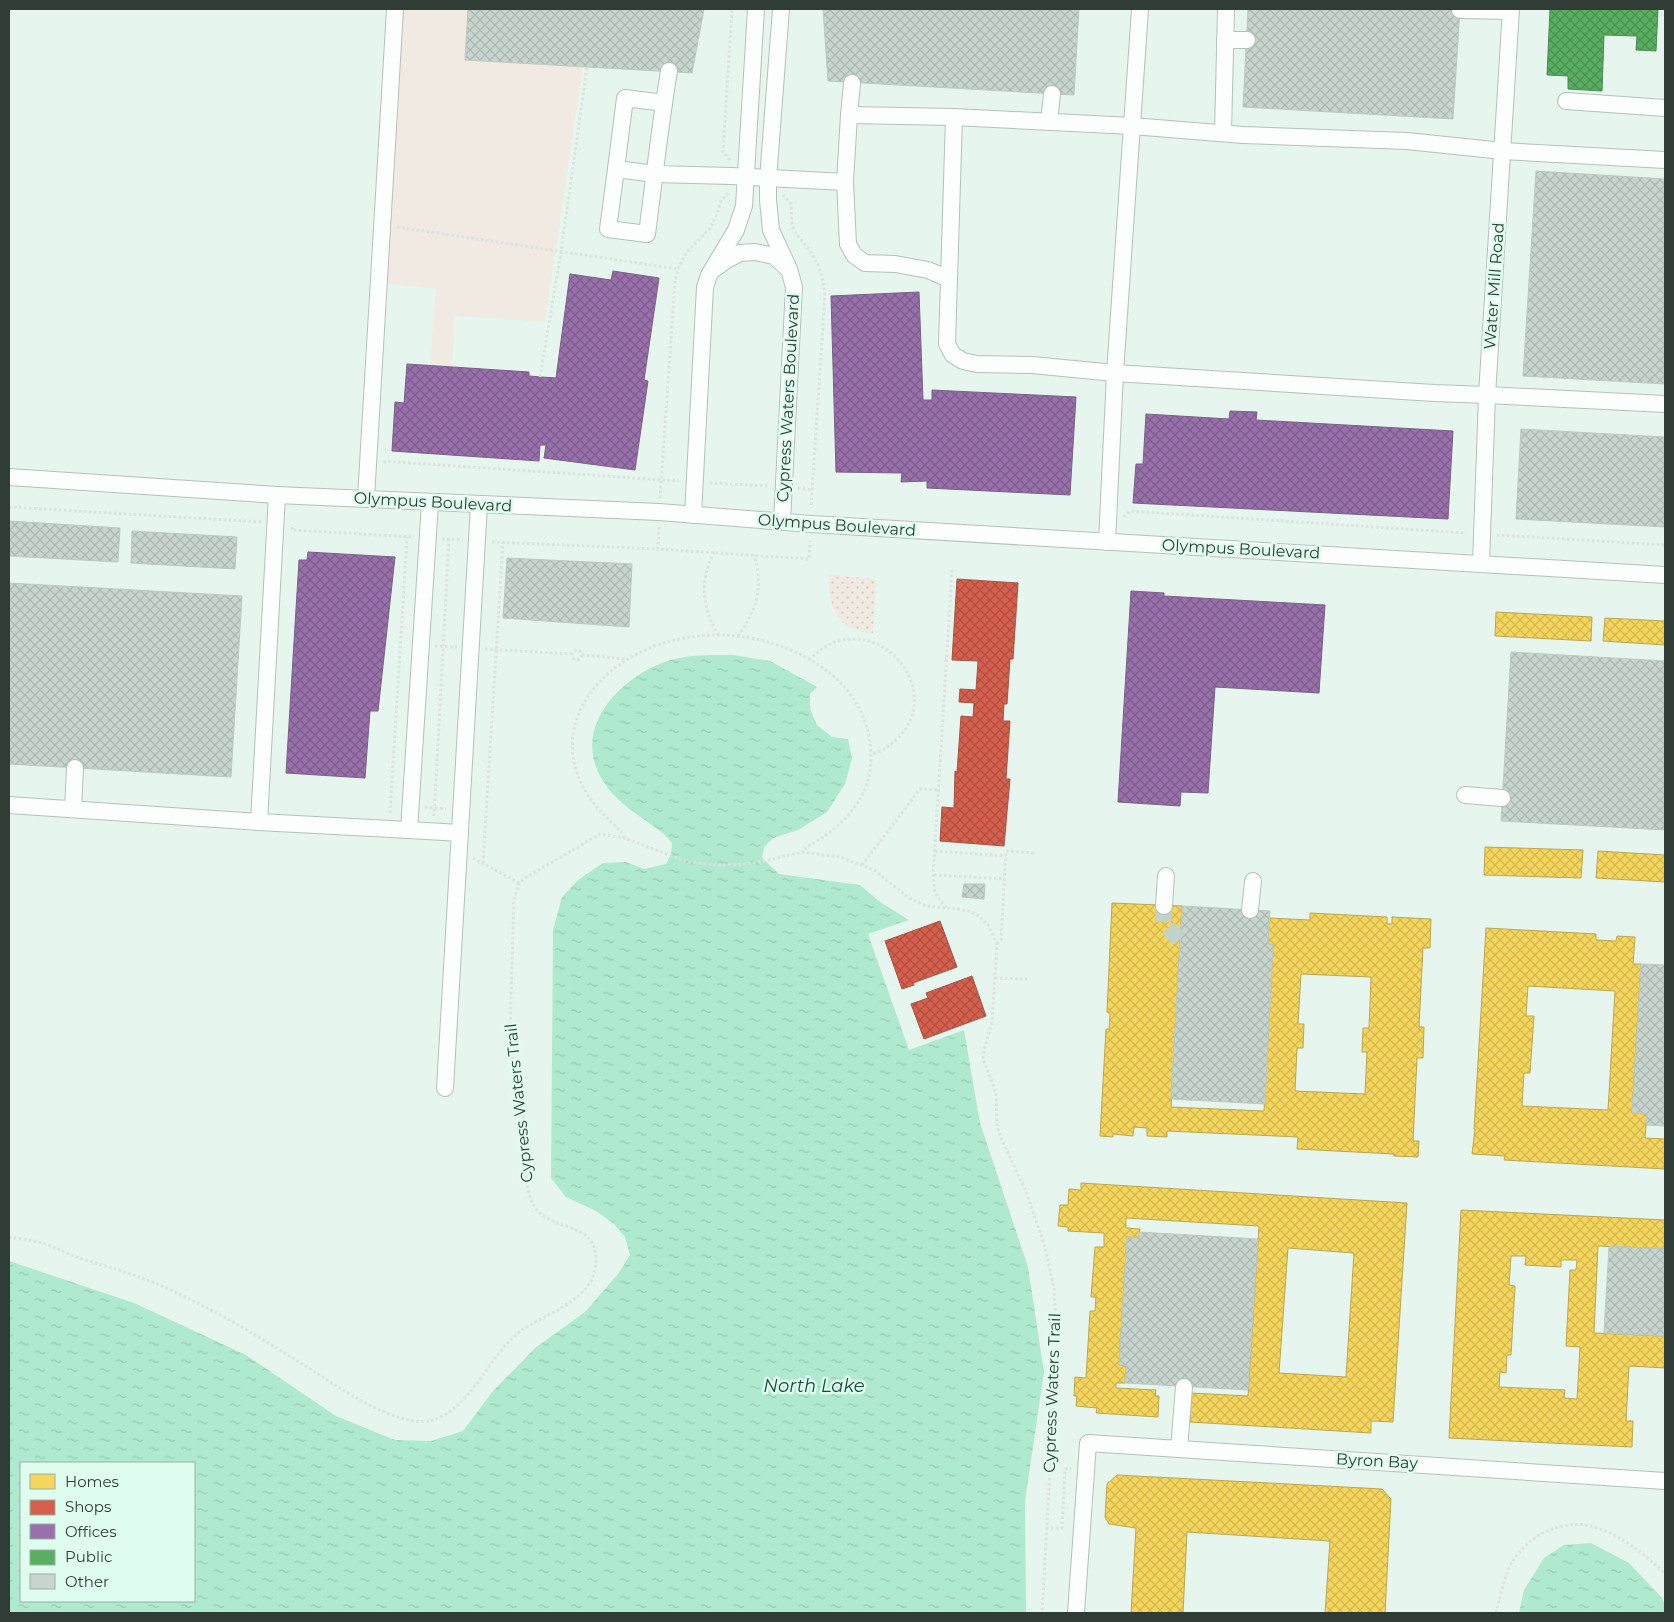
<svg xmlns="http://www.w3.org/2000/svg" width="1674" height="1622" font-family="Montserrat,sans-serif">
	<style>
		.grass { fill: #f1eae2 }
		.park { fill: url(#park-dots) }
		.water { fill: url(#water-ripples); fill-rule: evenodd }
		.homes { fill: url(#homes-cross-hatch); stroke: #bba751; fill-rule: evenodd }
		.shops { fill: url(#shops-cross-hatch); stroke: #a45546 }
		.offices { fill: url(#offices-cross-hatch); stroke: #7a6088 }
		.public { fill: url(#public-cross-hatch); stroke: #4d8c54 }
		.building { fill: url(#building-cross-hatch); stroke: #bcc9c3 }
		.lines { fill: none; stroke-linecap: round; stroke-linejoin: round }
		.minor-tunnel { stroke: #c2d1c9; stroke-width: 16; stroke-dasharray: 16 8; stroke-linecap: butt }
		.minor-casing { stroke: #b4c1bb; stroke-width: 18 }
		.path { stroke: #dce2df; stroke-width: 3; stroke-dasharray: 2.5 2.5; stroke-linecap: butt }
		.minor { stroke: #fbfefc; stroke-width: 16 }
		.labels { text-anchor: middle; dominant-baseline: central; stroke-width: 5; stroke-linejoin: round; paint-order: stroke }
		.street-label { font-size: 16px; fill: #303c36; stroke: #dffdee }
		.water-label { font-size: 18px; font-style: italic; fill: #124f3a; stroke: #dffdee }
	</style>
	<defs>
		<pattern id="park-dots" width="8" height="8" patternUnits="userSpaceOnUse" patternTransform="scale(1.25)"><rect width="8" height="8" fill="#f1eae2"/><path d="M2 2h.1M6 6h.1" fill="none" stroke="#cfcac2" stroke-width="1.8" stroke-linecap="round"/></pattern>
		<pattern id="water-ripples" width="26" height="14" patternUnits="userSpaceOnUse" patternTransform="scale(1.25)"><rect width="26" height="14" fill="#afe9d0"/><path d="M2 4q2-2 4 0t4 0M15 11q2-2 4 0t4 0" fill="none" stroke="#97c9b3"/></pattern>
		<pattern id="homes-cross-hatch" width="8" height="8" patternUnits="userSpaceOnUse" patternTransform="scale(1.25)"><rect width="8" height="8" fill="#f6d55c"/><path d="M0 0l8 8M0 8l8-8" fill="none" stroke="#d3b851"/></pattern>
		<pattern id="shops-cross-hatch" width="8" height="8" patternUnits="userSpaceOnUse" patternTransform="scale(1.25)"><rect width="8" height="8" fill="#d6604d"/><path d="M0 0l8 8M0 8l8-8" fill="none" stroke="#ae5041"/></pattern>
		<pattern id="offices-cross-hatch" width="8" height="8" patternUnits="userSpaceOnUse" patternTransform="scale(1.25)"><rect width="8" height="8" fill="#9970ab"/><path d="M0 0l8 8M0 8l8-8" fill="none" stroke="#7d5d8c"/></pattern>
		<pattern id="public-cross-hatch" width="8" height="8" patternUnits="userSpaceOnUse" patternTransform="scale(1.25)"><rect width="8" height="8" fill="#5aae61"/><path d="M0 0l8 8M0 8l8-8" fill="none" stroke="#4b8f51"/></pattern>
		<pattern id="building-cross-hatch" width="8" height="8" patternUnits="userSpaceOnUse" patternTransform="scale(1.25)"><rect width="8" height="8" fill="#c8d5cf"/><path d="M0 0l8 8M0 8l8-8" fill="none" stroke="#acb8b2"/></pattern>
	</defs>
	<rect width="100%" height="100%" fill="#e6f6ee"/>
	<polygon class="grass" points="402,9 468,9 465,60 583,67 545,322 455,316 452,367 430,365 436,289 386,284"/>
	<path class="park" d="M829 575 876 579 873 633C838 632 828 607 829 575Z"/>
	<g class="water">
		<path d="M733 655 770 661 817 687 810 694V709L817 725 832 737 848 739 852 758 845 784 827 812 798 830 773 838 764 847 762 858 779 874 860 885 880 902 909 920 868 934 909 1050 964 1030 980 1123 1028 1267 1044 1372 1025 1501 1026 1613H9V1261L134 1303 246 1355 336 1416 395 1440 431 1441 463 1431 493 1391 535 1348 585 1312 618 1274 630 1255 625 1237 614 1224 596 1211 566 1197 551 1178 553 930 562 897 578 880 603 863 626 862 644 869 666 864 671 854 672 843 665 835C644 818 618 805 603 781 571 731 616 681 662 663 684 654 710 655 733 655ZM21 1463H194V1601H21Z"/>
		<polygon points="1591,1543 1629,1563 1662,1598 1665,1605 1665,1613 1519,1613 1524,1590 1544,1558 1564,1545"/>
	</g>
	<g class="homes">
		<polygon points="1496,612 1592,617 1591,641 1495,636"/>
		<polygon points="1605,618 1665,621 1665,645 1603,641"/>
		<polygon points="1485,847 1583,850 1581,878 1484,875"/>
		<polygon points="1598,851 1665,855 1665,882 1596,878"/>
		<path d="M1112 903 1182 906 1171 1107 1264 1111 1273 945 1268 944 1269 918 1310 920V913L1387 917V924H1392V917L1431 919 1430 948H1423L1419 1027H1424L1423 1058H1417L1413 1141H1419L1418 1157 1394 1156V1154L1297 1149 1298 1137 1167 1131V1137L1147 1136V1128L1134 1127 1133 1136 1113 1134V1137L1100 1136 1106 1029H1109L1110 1013 1107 1012ZM1301 974 1371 977 1369 1028H1363L1362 1052H1367L1365 1094 1295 1091 1297 1048H1303L1304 1024H1298Z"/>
		<path d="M1486 928 1596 934V940L1616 941 1617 936 1635 937 1633 964H1641L1632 1113 1647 1114 1645 1138 1665 1139V1169L1504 1160 1505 1156 1472 1154 1475 1129H1474ZM1528 986 1615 991 1608 1110 1522 1106 1524 1073H1530L1534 1016H1526Z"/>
		<path d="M1081 1183 1407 1203 1393 1422 1371 1421V1433L1190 1422 1191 1393 1248 1396 1259 1226 1126 1218V1228L1140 1229 1139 1238 1127 1237 1119 1365 1126 1366 1125 1383H1116V1388L1156 1390 1155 1396H1159L1158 1417 1096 1413 1097 1408 1076 1406 1077 1396H1074L1075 1377 1086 1378 1090 1311H1095L1096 1297H1091L1095 1247H1104V1233L1068 1231V1227L1058 1226 1060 1205H1068L1069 1189 1081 1190ZM1288 1248 1354 1253 1346 1377 1279 1373Z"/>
		<path d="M1461 1210 1665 1220V1249L1598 1246 1594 1333 1665 1336V1368L1629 1366 1626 1421H1633L1632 1447 1449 1438ZM1511 1256H1526L1525 1265 1561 1267V1260H1577L1576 1270H1570L1566 1346 1580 1347 1577 1399 1564 1398 1565 1390 1499 1387 1500 1372 1506 1373 1507 1355H1511L1515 1286 1509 1285Z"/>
		<polygon points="1117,1475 1382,1489 1391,1499 1385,1613 1325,1613 1330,1541 1187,1532 1183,1613 1131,1613 1136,1528 1109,1524 1105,1517 1107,1484"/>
	</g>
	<g class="shops">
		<polygon points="957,579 1018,583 1013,659 1010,659 1007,704 1004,704 1003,721 1010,721 1006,779 1010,779 1004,846 940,841 942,807 954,808 955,771 957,772 961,716 973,717 974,703 959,702 960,689 976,690 978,661 952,660"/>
		<polygon points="940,921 957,967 913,983 914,985 902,989 885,941"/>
		<polygon points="972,976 986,1016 924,1039 911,1004 928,998 926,993"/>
	</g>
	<g class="offices">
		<polygon points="613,271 659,278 644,380 648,381 635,470 544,458 546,445 540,445 539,461 392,451 395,402 404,403 407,364 529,372 529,376 556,378 570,274 611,280"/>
		<polygon points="919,292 923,400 932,400 932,390 1076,397 1070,495 927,488 927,481 901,482 902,473 836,472 831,296"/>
		<polygon points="1230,411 1257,412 1256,420 1453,431 1448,519 1133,503 1136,464 1143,464 1146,414 1229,419"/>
		<polygon points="308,552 395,557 378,711 370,711 365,778 286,773 299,560 307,560"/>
		<polygon points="1131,591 1164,593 1164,596 1325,605 1319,693 1215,687 1208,793 1181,792 1180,806 1118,802"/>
	</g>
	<polygon class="public" points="1550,9 1658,9 1656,51 1636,50 1637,36 1604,35 1602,91 1568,89 1568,76 1547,75"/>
	<g class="building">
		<polygon points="468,9 704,9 692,73 465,60"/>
		<polygon points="823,9 1079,9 1074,95 828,81"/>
		<polygon points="1248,9 1460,9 1453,119 1243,107"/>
		<polygon points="1536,171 1665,179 1665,384 1523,376"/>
		<polygon points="1521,429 1665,437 1665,527 1516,519"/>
		<polygon points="9,521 120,528 118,562 9,556"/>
		<polygon points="132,531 237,537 235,569 131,563"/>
		<polygon points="507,558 632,564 629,627 503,618"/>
		<polygon points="9,583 242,596 231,777 9,764"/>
		<polygon points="1511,652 1665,661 1665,830 1501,821"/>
		<polygon points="964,884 985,884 984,899 962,897"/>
		<polygon points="1182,906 1270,911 1268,944 1273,945 1265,1104 1171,1099"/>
		<polygon points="1641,964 1665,965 1665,1126 1646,1125 1647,1114 1632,1113"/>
		<polygon points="1139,1232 1258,1239 1248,1390 1125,1383 1126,1366 1119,1365 1127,1237 1139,1238"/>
		<polygon points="1609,1246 1665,1249 1665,1336 1604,1333"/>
	</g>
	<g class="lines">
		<polyline class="minor-tunnel" points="1164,906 1163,922 1180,941"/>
		<defs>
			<g id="minor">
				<polyline points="781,9 768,179 768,200 771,230 789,269 794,287 782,522"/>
				<polyline points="1460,10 1511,11"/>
				<polyline points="1225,40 1247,40"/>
				<path d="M669 71C660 125 654 180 647 234L608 229 616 169 655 174 731 176 845 182"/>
				<polyline points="1566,101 1665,108"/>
				<polyline points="849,115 852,83"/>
				<polyline points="1049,122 1052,94"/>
				<polyline points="1223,133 1226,9"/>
				<polyline points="1665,160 1503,151 1407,141 1243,135 1132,126 954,117 849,115 845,182 848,244 854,255 865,263 895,264 928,270 949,279 947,344 953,355 963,361 977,364 1032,365 1115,373 1434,393 1487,395 1665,404"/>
				<polyline points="616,169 625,98 664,103"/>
				<polyline points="716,268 725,261 740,253 755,252 774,256 787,268"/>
				<polyline points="949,279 954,117"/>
				<polyline points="9,477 277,495 659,512 811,524 1665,575"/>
				<polyline points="366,498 395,9"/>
				<polyline points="693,515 705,287 709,275 736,230 744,206 756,9"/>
				<polyline points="1107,542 1115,373 1140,9"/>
				<polyline points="1481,564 1487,395 1511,9"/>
				<polyline points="1465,795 1502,798"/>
				<polyline points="9,805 259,822 277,495"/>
				<polyline points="73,809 75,768"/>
				<polyline points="259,822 409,830 430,503"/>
				<polyline points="409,830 460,833"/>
				<polyline points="1164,906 1166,876"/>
				<polyline points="1250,910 1253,881"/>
				<polyline points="445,1088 479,505"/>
				<polyline points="1179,1449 1184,1387"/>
				<polyline points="1076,1613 1088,1443 1665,1481"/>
			</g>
		</defs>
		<use href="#minor" class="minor-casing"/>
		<g class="path">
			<polyline points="730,160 723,152 732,9"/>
			<polyline points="783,195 791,204 792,226 795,232 812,254 818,265 822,277 825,293 811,508"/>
			<polyline points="397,227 678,269"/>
			<polyline points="540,377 561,252 587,67"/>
			<polyline points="384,463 386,461 396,462 679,481"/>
			<polyline points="710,483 769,486"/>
			<polyline points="798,488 812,490"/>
			<polyline points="660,498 675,281 678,269 686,253 711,227 717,214 721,201 729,192"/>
			<polyline points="9,507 262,522"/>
			<polyline points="1124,517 1130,511 1466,533"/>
			<polyline points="292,527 292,530 413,537"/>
			<polyline points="659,527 658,549 809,559 810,541"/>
			<polyline points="1497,535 1665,545"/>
			<polyline points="442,539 463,540"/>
			<polyline points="492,542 658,549"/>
			<path d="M714 552C699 582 702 606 718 635"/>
			<path d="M738 636C757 609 764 587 754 555"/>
			<polyline points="435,646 457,647"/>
			<polyline points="485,649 572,654"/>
			<circle cx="577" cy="655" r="5"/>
			<polyline points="582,655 627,659"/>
			<path d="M809 660C818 652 827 644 838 641 894 626 941 697 897 739 889 746 882 752 871 754"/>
			<polyline points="425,807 446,809"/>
			<polyline points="390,813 407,537"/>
			<polyline points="434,816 449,539"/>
			<path d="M624 838C623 830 613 825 608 819 585 797 569 768 573 735 577 706 596 681 619 665 648 644 684 635 719 635 780 635 858 671 869 737 872 754 872 773 865 789 857 808 840 826 823 837 816 842 808 845 802 852"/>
			<polyline points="935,851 1006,856"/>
			<polyline points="473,858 519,883"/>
			<polyline points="483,863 503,542"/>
			<polyline points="862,865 920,789 939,790"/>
			<polyline points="934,875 1005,879"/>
			<polyline points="946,908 935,893 933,877 952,570"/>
			<polyline points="997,944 1001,940 1006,851 1035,853"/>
			<polyline points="995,978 1027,979"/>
			<path d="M9 1237C20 1239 31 1240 42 1243 56 1247 69 1255 83 1259 108 1267 133 1274 157 1284 223 1312 283 1352 343 1390 364 1403 408 1428 433 1420 474 1406 488 1355 521 1331 547 1312 596 1300 596 1261 597 1218 548 1234 533 1204 522 1182 525 1138 523 1112 522 1106 520 1100 518 1093 514 1073 511 1052 510 1031L514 898 519 883 525 878 600 834 624 838 688 862 714 865H737L760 862 802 852 840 857 874 870 909 898 926 906 958 909 969 911 979 916 988 925 997 944 992 1022 984 1050 983 1059 996 1092 997 1125 1000 1136 1026 1191 1045 1247 1054 1288 1057 1342 1042 1613"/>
			<polyline points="1046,1528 1062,1528 1065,1469 1071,1469"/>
			<path d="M1496 1613C1500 1596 1504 1578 1512 1562 1519 1551 1531 1539 1543 1533 1555 1527 1570 1523 1584 1525 1614 1529 1644 1553 1665 1574"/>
		</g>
		<use href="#minor" class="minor"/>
	</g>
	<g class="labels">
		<g class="street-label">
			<text transform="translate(1494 286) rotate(-86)">Water Mill Road</text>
			<text transform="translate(788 398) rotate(-87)">Cypress Waters Boulevard</text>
			<text transform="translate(433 502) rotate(3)">Olympus Boulevard</text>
			<text transform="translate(837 525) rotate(4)">Olympus Boulevard</text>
			<text transform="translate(1241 549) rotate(3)">Olympus Boulevard</text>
			<text transform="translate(519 1103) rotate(-96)">Cypress Waters Trail</text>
			<text transform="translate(1052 1393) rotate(-88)">Cypress Waters Trail</text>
			<text transform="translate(1377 1461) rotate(3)">Byron Bay</text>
		</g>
		<g class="water-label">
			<text x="814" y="1386">North Lake</text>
		</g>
	</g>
	<rect width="1674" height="1622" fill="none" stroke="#303c36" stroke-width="20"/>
	<rect x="20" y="1462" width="175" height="140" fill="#dffdee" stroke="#99b0a4"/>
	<rect x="30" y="1474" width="25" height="15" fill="#f6d55c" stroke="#99b0a4"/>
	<text x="65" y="1487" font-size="15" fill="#303c36">Homes</text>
	<rect x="30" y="1500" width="25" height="15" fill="#d6604d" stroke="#99b0a4"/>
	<text x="65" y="1512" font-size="15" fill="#303c36">Shops</text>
	<rect x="30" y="1524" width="25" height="15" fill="#9970ab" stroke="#99b0a4"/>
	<text x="65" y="1537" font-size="15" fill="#303c36">Offices</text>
	<rect x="30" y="1550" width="25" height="15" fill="#5aae61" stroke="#99b0a4"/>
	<text x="65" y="1562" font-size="15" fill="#303c36">Public</text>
	<rect x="30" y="1574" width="25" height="15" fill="#c8d5cf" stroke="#99b0a4"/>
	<text x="65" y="1587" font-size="15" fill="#303c36">Other</text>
</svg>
